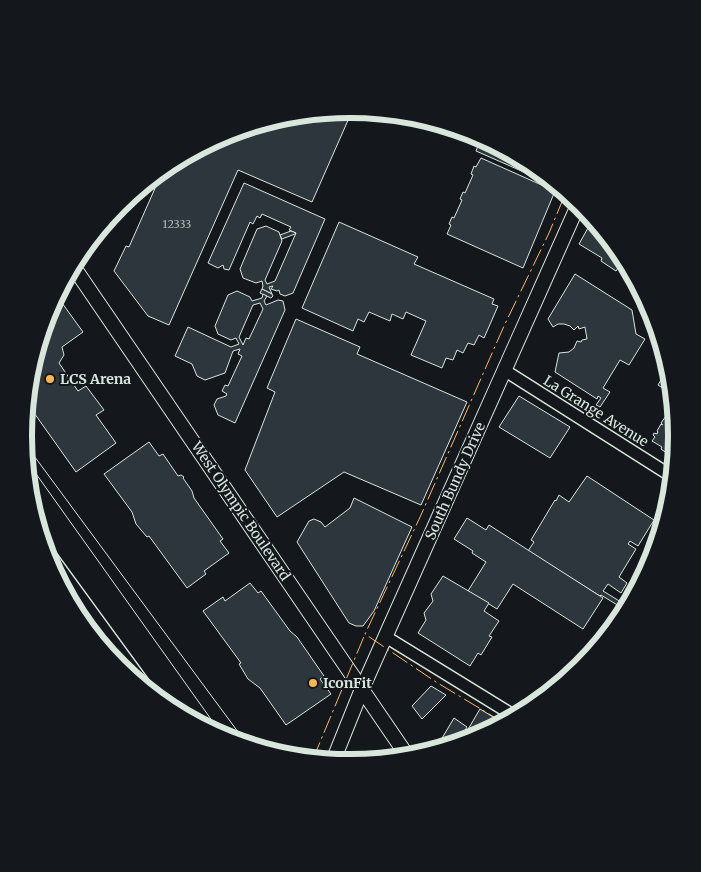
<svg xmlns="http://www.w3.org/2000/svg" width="701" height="872" font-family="Merriweather,serif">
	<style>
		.building { fill: #2c363c; stroke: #d8e6dc; fill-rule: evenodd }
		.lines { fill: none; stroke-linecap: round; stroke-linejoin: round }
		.minor-casing { stroke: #d8e6dc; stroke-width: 14 }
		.major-casing { stroke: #d8e6dc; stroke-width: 16 }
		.minor { stroke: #14181c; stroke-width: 11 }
		.major { stroke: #14181c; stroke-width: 14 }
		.tram { stroke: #d8e6dc; stroke-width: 1 }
		.power { stroke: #ffb74d; stroke-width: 1; stroke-dasharray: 18 4 2.5 4; stroke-linecap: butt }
		.poi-dot { fill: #ffb74d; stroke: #14181c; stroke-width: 2 }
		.labels { text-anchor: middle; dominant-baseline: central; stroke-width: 4; stroke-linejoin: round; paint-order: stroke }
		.number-label { font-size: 11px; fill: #adbab4 }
		.poi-label { font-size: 14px; font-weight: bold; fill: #d8e6dc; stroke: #14181c; text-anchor: start }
		.street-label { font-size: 14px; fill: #d8e6dc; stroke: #14181c }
		.rim { fill: none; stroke: #d8e6dc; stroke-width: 6 }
	</style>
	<rect width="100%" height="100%" fill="#14181c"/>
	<g class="building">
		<polygon points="353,109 312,202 238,170 169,325 148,316 114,271 126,246 129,247 164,168 226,134 287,115"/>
		<polygon points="474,134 532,164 558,186 558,187 476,151 481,138 479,139 473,137"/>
		<polygon points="481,158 555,191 523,268 447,234 451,225 449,224 452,217 454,218 462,200 460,199 463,192 465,193 473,175 471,174 474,166 476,167"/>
		<polygon points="244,183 325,219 293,293 285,296 280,294 279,290 277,291 271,289 273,286 269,287 272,294 262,289 263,286 262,281 256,283 243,278 240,269 257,229 266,226 279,232 282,241 265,280 267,284 275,281 296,233 289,230 291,227 262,214 260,218 257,216 253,224 250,222 229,270 224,269 223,265 218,268 208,263"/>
		<polygon points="593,219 622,255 635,279 618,268 616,271 601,261 602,258 579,244"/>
		<polygon points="339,222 418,257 414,264 494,299 492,304 498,306 484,338 479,335 474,345 468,343 463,353 457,350 453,360 446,358 442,368 411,355 426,321 406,312 403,319 392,314 390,321 369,312 364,322 358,319 353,331 302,308"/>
		<polygon points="291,231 296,233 295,234 282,239 280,235"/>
		<polygon points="575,274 632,310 636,334 645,339 629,365 620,360 603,388 610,392 600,407 596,405 601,398 598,396 597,399 555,372 559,353 569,352 574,348 577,341 581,342 582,340 587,339 585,327 579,329 578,326 574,330 570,326 564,324 558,324 553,327 548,319"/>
		<polygon points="262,289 272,294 273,296 271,298 260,293"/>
		<path d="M237 291 250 297 252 301 262 298 263 294 267 296 264 301 266 305 278 300 283 301 285 310 235 423 218 415 214 405 217 399 226 396 227 394 222 391 225 385 228 386 242 356 238 354 240 349 233 351 225 373 205 380 197 376 192 364 175 356 188 327 231 347 239 344 236 338 231 340 218 334 215 326 228 295ZM260 303 263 309 249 339 246 338 243 345 239 337 253 305Z"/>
		<polygon points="57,296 83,332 62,347 64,355 59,363 78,391 86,386 104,410 96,415 116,443 76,472 27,403 30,372 49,311"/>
		<polygon points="296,319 360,347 357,354 467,402 421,505 344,472 277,517 245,470 275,392 267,388"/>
		<polygon points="667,362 671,373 673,395 658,385 667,370 663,367"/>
		<polygon points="519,396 570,427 550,458 499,427"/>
		<polygon points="674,407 677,436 675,458 669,454 670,453 668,454 661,449 662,447 652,441 655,437 653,435 654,433 657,434 658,432 657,431 661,424 663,425 661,423 666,416 668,417 666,415 671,408 673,409"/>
		<polygon points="149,442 159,456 163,454 178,476 181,475 184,477 183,478 192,491 194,498 223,539 220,541 229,553 204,571 206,574 187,588 149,536 147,537 136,524 132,512 104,474"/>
		<polygon points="587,476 654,520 638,546 630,541 628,544 636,549 619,577 627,583 621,593 608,584 603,591 621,602 619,606 601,595 600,596 528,551 534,542 531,540 555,500 556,501 559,495 569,502"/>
		<polygon points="354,498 412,527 374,611 363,626 356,626 349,623 297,542 309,521 314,519 321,522 325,527 350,508"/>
		<polygon points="467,518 486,530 489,525 603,598 583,629 513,584 497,609 468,591 486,562 472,553 473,551 454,539"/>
		<polygon points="443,576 489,603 484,611 499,621 489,636 492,637 481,655 478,653 470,666 418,633 426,620 424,613 433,601 431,594"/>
		<polygon points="250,583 258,593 261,591 290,631 297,637 324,676 320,679 331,694 286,725 260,688 248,679 239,664 241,663 203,611 223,597 225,601"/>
		<polygon points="74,608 92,633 94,632 98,637 96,638 79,617"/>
		<polygon points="431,686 446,695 422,719 412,706"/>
		<polygon points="480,709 503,723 475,738 460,743"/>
		<polygon points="454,718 467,727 457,744 435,750"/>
	</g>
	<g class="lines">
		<defs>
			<g id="minor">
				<polyline points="504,370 673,477"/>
				<polyline points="46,549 151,693"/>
				<polyline points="386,637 516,717"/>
			</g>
			<g id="major">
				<polyline points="73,266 408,757"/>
				<polyline points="333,761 362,689 579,203"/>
			</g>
		</defs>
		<use href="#minor" class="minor-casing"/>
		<use href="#major" class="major-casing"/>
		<use href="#minor" class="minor"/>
		<use href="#major" class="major"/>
		<g class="tram">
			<polyline points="26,445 247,744"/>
			<polyline points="29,464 223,736"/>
		</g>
		<g class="power">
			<polyline points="504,723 436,682 365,634 421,515 504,326 549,233 566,192"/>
			<polyline points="313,759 365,634"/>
		</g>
	</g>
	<g class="poi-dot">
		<circle cx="50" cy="379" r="5"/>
		<circle cx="313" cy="683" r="5"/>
	</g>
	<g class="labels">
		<g class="number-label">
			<text x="177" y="224">12333</text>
		</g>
		<g class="poi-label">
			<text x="60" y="379">LCS Arena</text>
			<text x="323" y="683">IconFit</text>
		</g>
		<g class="street-label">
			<text transform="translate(596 411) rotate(32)">La Grange Avenue</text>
			<text transform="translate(455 481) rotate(-66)">South Bundy Drive</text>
			<text transform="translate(241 511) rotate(56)">West Olympic Boulevard</text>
		</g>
	</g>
	<path d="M0 0H701V872H0ZM32 436a318 318 0 1 1 636 0a318 318 0 1 1-636 0Z" fill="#14181c" fill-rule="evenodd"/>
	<path class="rim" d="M32 436a318 318 0 1 1 636 0a318 318 0 1 1-636 0Z"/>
</svg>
